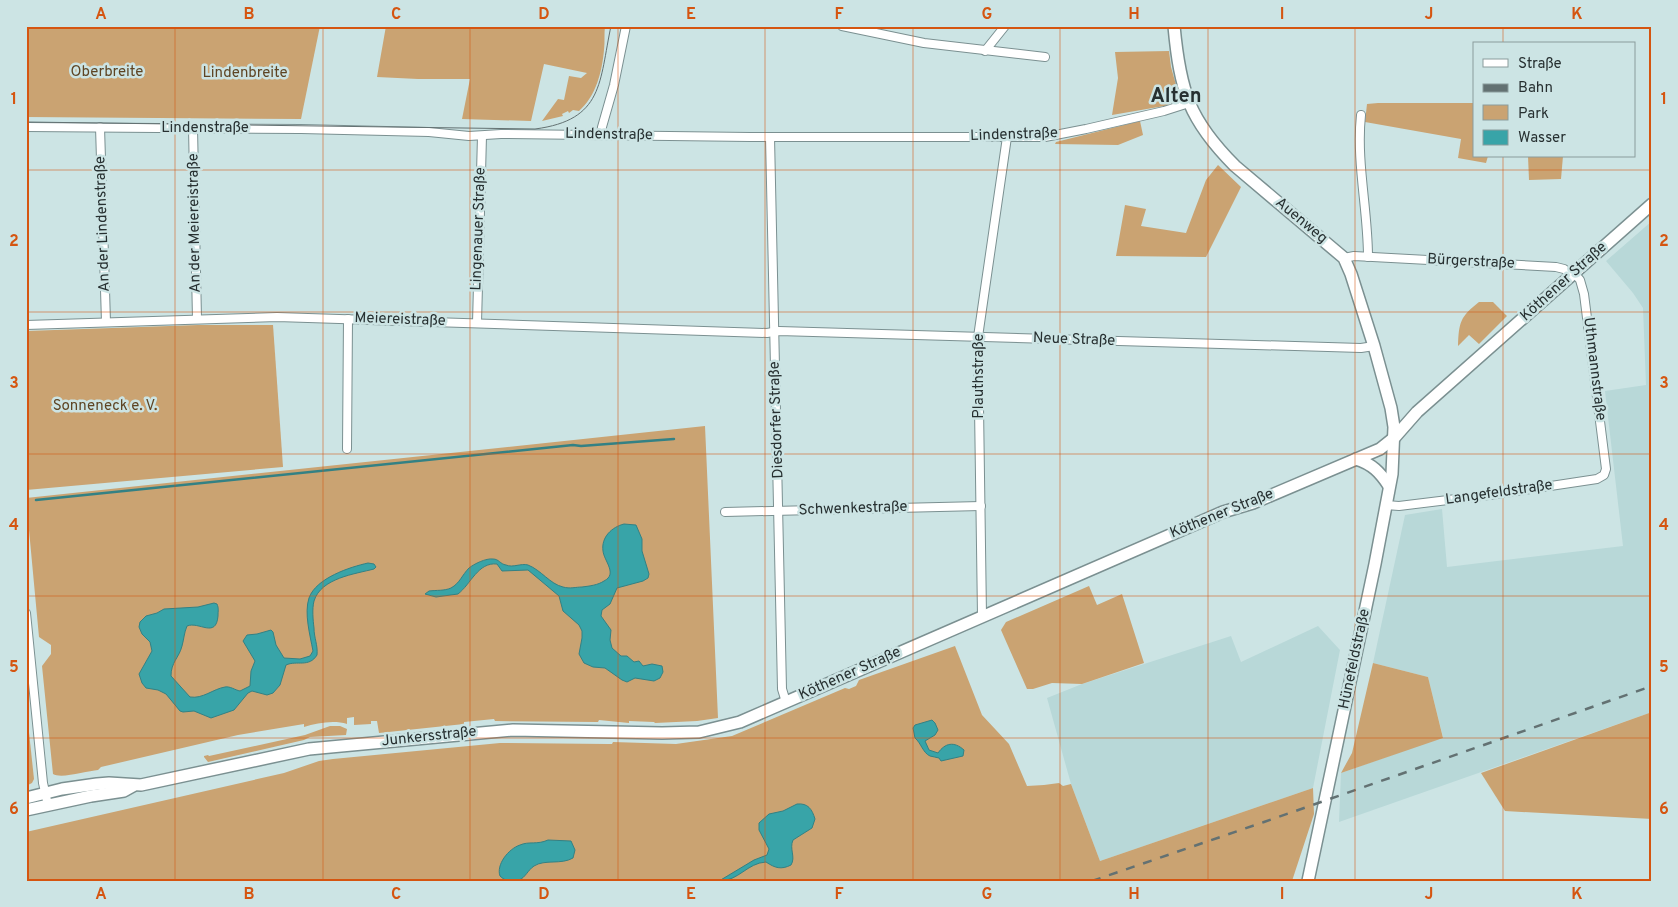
<svg xmlns="http://www.w3.org/2000/svg" width="1678" height="907" font-family="Overpass,sans-serif">
	<style>
		.built { fill: #b8d8d8 }
		.green { fill: #caa372 }
		.water { fill: #38a4a8; stroke: #338184 }
		.lines { fill: none; stroke-linecap: round; stroke-linejoin: round }
		.stream { stroke: #338184; stroke-width: 2.5 }
		.minor-casing { stroke: #7b9091; stroke-width: 10 }
		.secondary-casing { stroke: #7b9091; stroke-width: 14 }
		.minor { stroke: #fff; stroke-width: 8 }
		.secondary { stroke: #fff; stroke-width: 11 }
		.tram { stroke: #637172; stroke-width: 1 }
		.rail { stroke: #637172; stroke-width: 2.5; stroke-dasharray: 9 9; stroke-linecap: butt }
		.grid { fill: none; stroke: #d55510; stroke-width: 1; stroke-opacity: 0.55 }
		.labels { text-anchor: middle; dominant-baseline: central; stroke-width: 5; stroke-linejoin: round; paint-order: stroke }
		.park-label { font-size: 15px; fill: #5e4423; stroke: #cce4e4 }
		.street-label { font-size: 15px; fill: #273031; stroke: #cce4e4 }
		.district-label { font-size: 20px; font-weight: bold; fill: #273031; stroke: #cce4e4 }
		.neatline { fill: none; stroke: #d55510; stroke-width: 2 }
		.grid-label { font-size: 16px; text-anchor: middle; font-weight: bold; fill: #d55510 }
	</style>
	<rect width="100%" height="100%" fill="#cce4e4"/>
	<g class="built">
		<polygon points="1652,221 1652,712 1339,822 1341,773 1443,737 1428,677 1373,663 1405,515 1442,509 1447,567 1623,546 1605,391 1646,385 1643,308 1633,293 1606,261"/>
		<polygon points="1318,626 1340,650 1313,788 1100,861 1071,784 1047,698 1082,684 1231,636 1241,662"/>
	</g>
	<g class="green">
		<polygon points="26,26 320,26 301,119 26,117"/>
		<path d="M386 26H605C604 34 605 42 604 50 602 72 596 96 579 111L573 110 569 113 568 111 562 114 563 116 542 121 558 99 564 100 569 76 581 78 587 73 544 64 531 121 462 119 470 79H418L377 77Z"/>
		<polygon points="1169,51 1171,67 1178,92 1170,105 1112,115 1118,78 1115,52"/>
		<polygon points="1378,103 1474,103 1474,156 1488,156 1486,163 1458,158 1461,139 1365,122 1367,104"/>
		<polygon points="1140,121 1143,135 1118,145 1055,144 1056,142"/>
		<polygon points="1528,156 1563,156 1561,179 1529,180"/>
		<polygon points="1218,165 1241,187 1206,257 1116,256 1125,205 1146,209 1141,226 1186,233 1206,180"/>
		<path d="M1479 302H1493L1507 316 1479 344 1469 335 1458 346C1459 322 1460 317 1479 302Z"/>
		<polygon points="198,325 273,325 283,467 26,490 26,331"/>
		<path d="M705 426 718 718 697 721 655 723 654 722 629 721V723L599 720 598 722 495 721 494 719 464 722V724L379 733 377 721H371V724L354 725V717L347 718V724C334 720 317 723 304 727V724L238 735 101 767 98 770C87 771 61 779 53 774L42 666 51 654V645L39 637 26 498Z"/>
		<polygon points="1089,586 1097,605 1122,594 1144,663 1082,684 1052,683 1033,689 1027,689 1001,630 1006,622"/>
		<polygon points="955,646 982,715 1009,744 1027,786 1044,785 1059,783 1063,786 1071,784 1100,861 1313,788 1314,814 1292,881 26,881 26,832 284,773 319,761 333,759 500,743 608,744 612,744 613,742 676,744 732,736 845,688 849,689 856,686 859,680"/>
		<polygon points="1373,663 1428,677 1443,738 1341,773 1352,753"/>
		<polygon points="26,704 34,779 32,783 26,786"/>
		<polygon points="1652,712 1652,819 1505,811 1481,773"/>
		<polygon points="330,726 340,726 347,729 346,735 310,737 304,740 208,762 204,757 204,756 208,755 209,756 305,735"/>
	</g>
	<g class="water">
		<path d="M624 524 636 525 642 539V551L649 574 648 578 643 581 617 588 610 604 602 610 601 616 611 630 610 640 612 648 621 656H627L634 662 639 661 643 666 652 664 662 666 663 672 660 678 654 681 635 678 627 682 622 680 605 668 593 667 584 663 579 654 582 638V631L579 625 563 611 559 596 528 570 502 571 497 564C478 562 471 584 458 594L436 597 425 594 429 591C437 590 444 591 451 588 460 583 462 575 469 568 474 564 486 558 493 559 499 559 500 564 506 565 513 568 521 563 528 565 541 570 550 584 563 587 570 589 576 587 582 587 590 586 598 585 604 581 618 574 604 561 603 551 601 537 612 527 624 524Z"/>
		<path d="M368 563 374 564 376 567 374 569C355 574 321 578 314 601 312 609 313 620 314 628 314 638 318 645 317 655 309 668 297 660 286 665L280 685 273 693 267 695 252 691 248 693 234 710 211 718 194 711 183 712 180 711 166 694 158 690 146 688 142 683 139 674 152 651 150 642 142 634 139 627 140 622 146 616 157 613 164 609 198 607 214 603 217 604C219 609 218 610 218 616 216 639 199 621 187 626 184 633 184 639 182 646 179 658 171 662 171 676L190 697C203 699 213 689 225 687 230 686 235 690 240 691L250 686 251 671 255 661 243 641 247 635 257 634 271 630 273 632 276 645 284 658 300 659 310 656 313 651C310 635 304 613 309 598 316 578 350 567 368 563Z"/>
		<path d="M932 720 935 723 938 730 935 735 925 741 929 750 938 753C945 743 954 741 964 750L963 756 941 761 939 758C936 757 933 757 930 756 923 753 921 743 915 738L913 728 915 725Z"/>
		<path d="M797 804C808 803 812 809 815 819L812 828 793 840C789 849 796 857 791 865 781 870 775 868 766 862 747 863 739 881 719 881L754 860 767 855 769 849 759 830V823L769 814 783 811Z"/>
		<path d="M548 840 571 841 575 850 573 858C561 865 545 859 534 866 528 870 525 878 519 880 512 883 505 881 500 876 496 865 508 849 520 845 529 841 537 845 548 840Z"/>
	</g>
	<g class="lines">
		<polyline class="stream" points="36,500 573,445 581,446 674,439"/>
		<defs>
			<g id="minor">
				<polyline points="842,26 924,43 1045,57"/>
				<polyline points="985,51 1005,26"/>
				<path d="M1361 115C1356 162 1368 210 1368 257"/>
				<polyline points="26,127 301,129 429,132 469,136 501,134 750,137 1045,137 1086,129 1164,111 1189,103"/>
				<polyline points="100,127 106,322"/>
				<polyline points="193,128 197,319"/>
				<polyline points="601,135 602,127 614,85 626,26"/>
				<path d="M770 137C773 321 779 505 782 689L786 702"/>
				<polyline points="1344,258 1354,256 1556,267 1564,269 1572,275"/>
				<polyline points="477,323 482,136"/>
				<polyline points="26,325 277,317 767,333 779,331 1361,348 1374,346"/>
				<polyline points="347,449 348,319"/>
				<polyline points="1386,505 1399,506 1497,494 1597,479 1604,475 1606,469 1584,294 1580,280 1574,273"/>
				<polyline points="725,512 981,506"/>
				<polyline points="26,613 43,783 48,805"/>
				<polyline points="982,616 978,337 1007,137"/>
			</g>
			<g id="secondary">
				<path d="M1174 26C1180 91 1189 120 1235 166L1344 258 1351 274 1374 346 1391 408 1394 427 1392 474 1375 564 1308 881"/>
				<path d="M1356 459C1372 464 1380 472 1389 486"/>
				<polyline points="26,798 62,789 97,784 109,783 141,785 309,749 513,730 662,733 699,732 740,722 1223,512 1253,503 1380,449 1395,437 1417,412 1652,204"/>
				<polyline points="26,810 91,796 124,791 133,786"/>
			</g>
		</defs>
		<use href="#minor" class="minor-casing"/>
		<use href="#secondary" class="secondary-casing"/>
		<use href="#minor" class="minor"/>
		<use href="#secondary" class="secondary"/>
		<path class="tram" d="M26 122 535 129C604 120 599 82 611 26"/>
		<polyline class="rail" points="1092,881 1264,822 1652,686"/>
	</g>
	<path class="grid" d="M175 26V881M323 26V881M470 26V881M618 26V881M765 26V881M913 26V881M1060 26V881M1208 26V881M1355 26V881M1503 26V44M1503 156V881M26 170H1652M26 312H1652M26 454H1652M26 596H1652M26 738H1652"/>
	<g class="labels">
		<g class="park-label">
			<text x="107" y="72">Oberbreite</text>
			<text x="245" y="73">Lindenbreite</text>
			<text x="105" y="406">Sonneneck e. V.</text>
		</g>
		<g class="street-label">
			<text x="205" y="128">Lindenstraße</text>
			<text transform="translate(609 135) rotate(1)">Lindenstraße</text>
			<text transform="translate(1014 135) rotate(-2)">Lindenstraße</text>
			<text transform="translate(1301 221) rotate(40)">Auenweg</text>
			<text transform="translate(195 223) rotate(-91)">An der Meiereistraße</text>
			<text transform="translate(103 224) rotate(-92)">An der Lindenstraße</text>
			<text transform="translate(479 229) rotate(-88)">Lingenauer Straße</text>
			<text transform="translate(1471 262) rotate(3)">Bürgerstraße</text>
			<text transform="translate(1564 282) rotate(-42)">Köthener Straße</text>
			<text transform="translate(400 320) rotate(2)">Meiereistraße</text>
			<text transform="translate(1074 340) rotate(2)">Neue Straße</text>
			<text transform="translate(1594 369) rotate(83)">Uthmannstraße</text>
			<text transform="translate(979 376) rotate(-90)">Plauthstraße</text>
			<text transform="translate(777 420) rotate(-92)">Diesdorfer Straße</text>
			<text transform="translate(1499 493) rotate(-8)">Langefeldstraße</text>
			<text transform="translate(853 509) rotate(-2)">Schwenkestraße</text>
			<text transform="translate(1222 514) rotate(-22)">Köthener Straße</text>
			<text transform="translate(1355 659) rotate(-78)">Hünefeldstraße</text>
			<text transform="translate(850 674) rotate(-24)">Köthener Straße</text>
			<text transform="translate(429 737) rotate(-6)">Junkersstraße</text>
		</g>
		<g class="district-label">
			<text x="1176" y="97">Alten</text>
		</g>
	</g>
	<rect width="1678" height="907" fill="none" stroke="#cce4e4" stroke-width="55"/>
	<rect x="1473" y="42" width="162" height="115" fill="#cce4e4" stroke="#8a9c9c"/>
	<rect x="1483" y="59" width="25" height="8" fill="#ffffff" stroke="#8a9c9c"/>
	<text x="1518" y="68" font-size="15" fill="#273031">Straße</text>
	<rect x="1483" y="84" width="25" height="8" fill="#637172" stroke="#8a9c9c"/>
	<text x="1518" y="92" font-size="15" fill="#273031">Bahn</text>
	<rect x="1483" y="105" width="25" height="15" fill="#caa372" stroke="#8a9c9c"/>
	<text x="1518" y="118" font-size="15" fill="#273031">Park</text>
	<rect x="1483" y="130" width="25" height="15" fill="#38a4a8" stroke="#8a9c9c"/>
	<text x="1518" y="142" font-size="15" fill="#273031">Wasser</text>
	<rect x="28" y="28" width="1622" height="852" class="neatline"/>
	<g class="grid-label">
		<text x="101" y="19">A</text>
		<text x="249" y="19">B</text>
		<text x="396" y="19">C</text>
		<text x="544" y="19">D</text>
		<text x="691" y="19">E</text>
		<text x="839" y="19">F</text>
		<text x="987" y="19">G</text>
		<text x="1134" y="19">H</text>
		<text x="1282" y="19">I</text>
		<text x="1429" y="19">J</text>
		<text x="1577" y="19">K</text>
		<text x="14" y="104">1</text>
		<text x="1664" y="104">1</text>
		<text x="14" y="246">2</text>
		<text x="1664" y="246">2</text>
		<text x="14" y="388">3</text>
		<text x="1664" y="388">3</text>
		<text x="14" y="530">4</text>
		<text x="1664" y="530">4</text>
		<text x="14" y="672">5</text>
		<text x="1664" y="672">5</text>
		<text x="14" y="814">6</text>
		<text x="1664" y="814">6</text>
		<text x="101" y="899">A</text>
		<text x="249" y="899">B</text>
		<text x="396" y="899">C</text>
		<text x="544" y="899">D</text>
		<text x="691" y="899">E</text>
		<text x="839" y="899">F</text>
		<text x="987" y="899">G</text>
		<text x="1134" y="899">H</text>
		<text x="1282" y="899">I</text>
		<text x="1429" y="899">J</text>
		<text x="1577" y="899">K</text>
	</g>
</svg>
